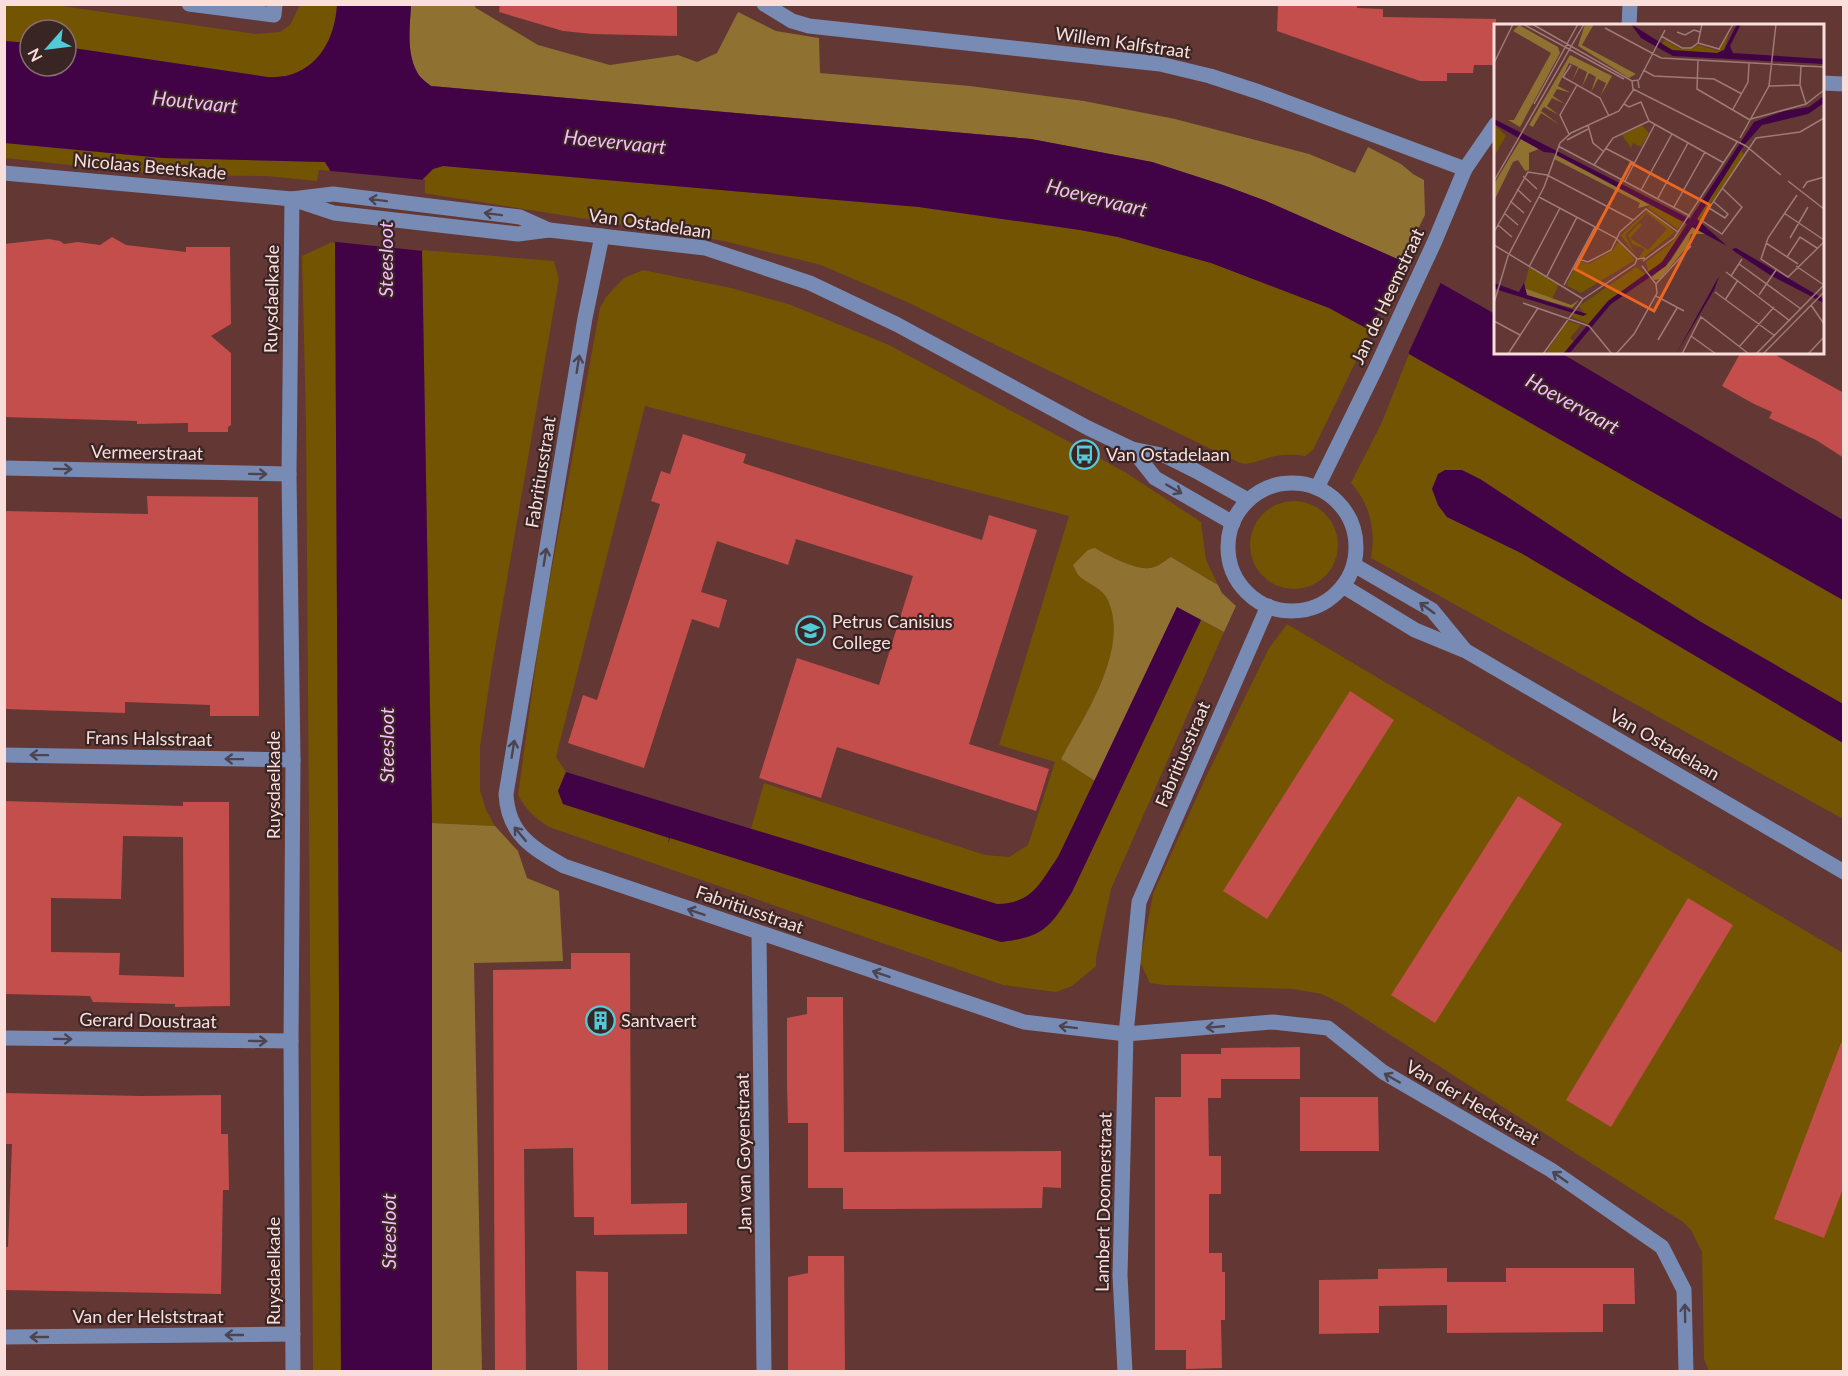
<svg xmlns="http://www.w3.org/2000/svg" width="1848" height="1376" font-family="Lato,sans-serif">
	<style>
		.green { fill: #725402 }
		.forest { fill: #8f7131 }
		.water { fill: #410346 }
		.pier { fill: #623734 }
		.building { fill: #c34e4b; fill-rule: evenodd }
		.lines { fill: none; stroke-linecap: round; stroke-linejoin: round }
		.minor { stroke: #778bb5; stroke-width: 15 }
		.oneway { stroke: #4c4450 }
		.labels { text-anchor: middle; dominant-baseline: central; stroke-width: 4.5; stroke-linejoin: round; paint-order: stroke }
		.street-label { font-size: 18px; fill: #fadedb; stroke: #392524 }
		.poi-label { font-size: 18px; fill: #fadedb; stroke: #392524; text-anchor: start }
		.water-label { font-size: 20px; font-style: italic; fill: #f8bcfc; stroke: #392524 }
		.inset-road { fill: none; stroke: #9f7a77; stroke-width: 1.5 }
		.view { fill: #ea6621; fill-opacity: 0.15; stroke: #ea6621; stroke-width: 3 }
		.inset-edge { fill: none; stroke: #fadedb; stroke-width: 3 }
	</style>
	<rect width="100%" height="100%" fill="#623734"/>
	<g class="green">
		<path d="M48 4 256 34 280 32 290 25 300 5H337C335 37 320 68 286 76 280 77 273 77 267 77L66 47V30H30V43L5 41 4 5Z"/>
		<polygon points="4,143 163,158 325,162 331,171 319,170 317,181 267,176 162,175 5,158"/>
		<path d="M443 166 919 207 1080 230 1118 237 1212 263 1329 308 1371 330 1313 450 1305 456C1296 455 1286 454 1276 456 1263 458 1252 466 1240 463L907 302 821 265 724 241 423 193V179L433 169Z"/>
		<polygon points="332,242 335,243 341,1372 313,1371 306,422 302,256"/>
		<polygon points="422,250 554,261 559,279 492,666 480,747 480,790 486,810 495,826 432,823"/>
		<path d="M643 270 731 288 791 305 889 345 1125 472 1201 522 1206 560 1218 585 1171 557C1164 561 1157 568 1149 568 1136 570 1106 555 1094 549L1079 576C1089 582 1102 589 1108 599 1132 646 1083 718 1061 759L1095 781C1080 811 1050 888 1020 901 1013 904 1005 904 997 904L751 829 764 783 985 855 1009 857 1028 845 1055 762 999 745 1069 516 645 406 556 757 566 772 558 791 563 804 1001 942C1043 937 1050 928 1072 892L1201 620 1224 632 1111 889 1096 958V966L1072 986 1056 992 1003 985 549 827C535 818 526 810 518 795L541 627 600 308 606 297 624 278Z"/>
		<path d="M1409 354 1843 600V704L1701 622 1624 574 1480 479 1438 505 1447 517 1521 553 1843 743V819L1371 558C1376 530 1370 504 1351 483L1382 422Z"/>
		<circle cx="1294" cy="545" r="44"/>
		<polygon points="1287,624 1843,953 1843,1371 1709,1371 1704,1359 1702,1252 1691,1230 1683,1222 1342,1004 1322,994 1293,989 1163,985 1150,983 1140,962 1153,894 1205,779 1269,648"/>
	</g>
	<g class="forest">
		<path d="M411 5H474L476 8 538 45 610 65 678 55 697 62 717 53 738 12 776 31 819 38 820 73 970 86 1084 101 1175 119 1309 154 1355 173 1368 147 1401 164 1413 174 1424 180 1425 215 1402 261 1266 201 1223 185 1152 162 1031 139 431 86C426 82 420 78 417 72 406 52 410 26 411 5Z"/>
		<path d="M1095 548C1106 555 1136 570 1149 568 1157 568 1164 561 1171 557L1218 585 1222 593 1236 606 1224 632 1177 607 1095 781 1061 759C1084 716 1130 650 1108 600 1103 589 1089 584 1080 577 1077 574 1075 569 1073 565L1088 550Z"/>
		<polygon points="432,823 495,826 518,851 527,878 559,891 563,961 474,963 482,1371 432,1371"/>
	</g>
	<g class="water">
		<path d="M337 5H411C410 26 406 52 417 72 420 78 426 82 431 86L1031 139 1152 162 1223 185 1266 201 1402 261 1495 314 1496 352 1561 353 1843 520V600L1409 354 1408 351 1329 308 1211 263 1118 237 1080 230 919 207 443 166 433 169 423 179 421 248 422 250 432 823V1371H341L335 243 337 240 333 175 325 162 163 158 5 143 4 41 30 43V66H66V47L267 77C273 77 280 77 286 76 320 68 335 37 337 5Z"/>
		<polygon points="1445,470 1462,470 1480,479 1624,574 1701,622 1843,704 1843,743 1521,553 1447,517 1438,505 1432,489 1438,474"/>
		<path d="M1177 607 1201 620 1072 892C1050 928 1043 937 1001 942L670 838 668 843 669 838 563 804 558 791 566 772 997 904C1033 903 1039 884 1058 857Z"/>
	</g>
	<g class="pier">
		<polygon points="331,171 425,180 423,251 336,242"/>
		<polygon points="1403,260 1441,282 1408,354 1369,332"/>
	</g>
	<g class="building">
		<polygon points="500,4 677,4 677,36 593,34 563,31 499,12"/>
		<polygon points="1278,4 1357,4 1357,8 1383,9 1383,17 1496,19 1496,65 1474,65 1473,73 1447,73 1447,81 1420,81 1277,31"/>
		<polygon points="112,237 126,245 186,252 186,247 230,247 231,324 211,336 231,353 231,425 228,427 228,432 188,432 188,423 137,424 137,421 4,417 4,244 49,239 60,241 64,244 78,242 100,245"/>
		<polygon points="1741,352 1770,352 1844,393 1844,458 1816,440 1769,418 1772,412 1754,404 1722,386"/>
		<polygon points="683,434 746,454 743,463 982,540 989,515 1037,530 969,744 1049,769 1036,811 837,747 821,798 759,778 797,658 879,685 913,576 796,539 788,565 717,541 701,592 727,600 719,628 692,619 644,768 568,743 583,695 597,700 660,504 651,501 661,471 670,474"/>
		<polygon points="147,496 258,497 259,716 210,716 210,705 125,702 125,713 4,709 4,511 148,514"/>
		<polygon points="1350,691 1394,720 1267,919 1223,891"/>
		<polygon points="1518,796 1562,824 1435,1023 1391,995"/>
		<path d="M4 801 183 806V802H229L230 1006 175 1007V1004L93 1002 90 996 4 994ZM123 836 183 837 184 977 119 975 120 953 51 952V898L121 899Z"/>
		<polygon points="1688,898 1733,925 1611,1127 1566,1100"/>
		<polygon points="571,953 630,953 631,1204 687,1203 687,1234 594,1235 594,1217 574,1217 573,1148 524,1149 526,1371 495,1371 493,970 571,969"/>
		<polygon points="807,997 843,997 844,1152 1061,1151 1061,1188 1043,1187 1042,1208 890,1209 843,1209 843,1188 808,1188 808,1123 788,1123 787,1085 787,1018 807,1014"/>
		<polygon points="1841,1043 1844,1044 1844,1186 1824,1238 1774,1219"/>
		<polygon points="1300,1047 1300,1079 1221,1079 1221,1098 1208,1098 1209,1156 1221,1156 1221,1194 1209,1194 1209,1253 1222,1253 1222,1272 1225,1272 1225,1320 1221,1320 1222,1368 1186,1369 1186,1350 1155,1350 1155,1097 1181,1097 1181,1054 1221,1054 1221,1048"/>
		<polygon points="4,1093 142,1096 221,1095 221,1134 228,1134 229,1190 223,1190 221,1294 4,1290 4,1247 8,1247 12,1144 4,1144"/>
		<polygon points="1300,1097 1378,1097 1379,1151 1300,1151"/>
		<polygon points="808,1256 844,1256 845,1371 788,1371 788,1277 808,1273"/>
		<polygon points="1447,1268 1447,1282 1506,1282 1506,1268 1634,1268 1635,1304 1603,1304 1603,1332 1447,1333 1447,1305 1379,1306 1379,1333 1319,1334 1319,1280 1378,1279 1378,1269"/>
		<polygon points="576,1271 608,1272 608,1371 577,1371"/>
	</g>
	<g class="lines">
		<g class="minor">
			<polyline points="189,4 274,15 275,4"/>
			<polyline points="764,4 792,21 809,26 1160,64 1210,76 1259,92 1465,169"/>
			<polyline points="1629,26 1630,4"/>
			<polyline points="1822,83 1844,84"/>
			<polyline points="4,173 292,199 333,194 520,217 549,230"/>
			<polyline points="292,199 289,474 293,760 291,1041 293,1372"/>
			<polyline points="292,199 334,213 518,234 549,230 705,248 810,283 896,324 1088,428 1132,449 1166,456 1196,471 1248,500"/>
			<path d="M602 236 585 318 506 794C508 834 532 848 564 866L1024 1022 1126 1034 1273 1022 1328 1028 1383 1072 1551 1170 1662 1247 1684 1290 1686 1372"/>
			<polyline points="1132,449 1155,478 1233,523"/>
			<polyline points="4,468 289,474"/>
			<circle cx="1292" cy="547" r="64"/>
			<polyline points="1317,488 1375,370 1434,243 1465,169 1496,124"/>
			<polyline points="1354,565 1432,610 1464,649"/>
			<polyline points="1343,586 1415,630 1466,651 1844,872"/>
			<polyline points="4,755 293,760"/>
			<polyline points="759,933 764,1372"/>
			<polyline points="4,1038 291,1041"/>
			<polyline points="4,1337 293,1334"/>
			<polyline points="1125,1372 1120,1275 1126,1034 1139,902 1268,606"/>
		</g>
	</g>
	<defs><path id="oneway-shaft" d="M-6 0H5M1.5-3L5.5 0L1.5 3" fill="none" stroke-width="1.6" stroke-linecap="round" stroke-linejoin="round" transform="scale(1.5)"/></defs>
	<g class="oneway">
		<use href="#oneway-shaft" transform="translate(378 200) rotate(-173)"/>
		<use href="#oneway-shaft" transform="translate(493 214) rotate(-173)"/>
		<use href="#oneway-shaft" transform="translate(578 364) rotate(-81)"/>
		<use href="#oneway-shaft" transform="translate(63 469) rotate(1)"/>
		<use href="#oneway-shaft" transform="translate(258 474) rotate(1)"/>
		<use href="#oneway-shaft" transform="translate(1174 489) rotate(30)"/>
		<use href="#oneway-shaft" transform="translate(545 557) rotate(-81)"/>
		<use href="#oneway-shaft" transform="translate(1427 608) rotate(-144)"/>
		<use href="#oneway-shaft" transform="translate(513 749) rotate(-81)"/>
		<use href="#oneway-shaft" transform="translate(39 755) rotate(-179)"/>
		<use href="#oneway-shaft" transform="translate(234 759) rotate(-179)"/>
		<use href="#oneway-shaft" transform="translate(520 834) rotate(-130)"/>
		<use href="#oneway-shaft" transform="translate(696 912) rotate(-161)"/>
		<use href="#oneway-shaft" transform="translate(881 974) rotate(-161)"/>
		<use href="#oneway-shaft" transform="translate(1068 1027) rotate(-173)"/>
		<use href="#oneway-shaft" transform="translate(1215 1027) rotate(175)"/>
		<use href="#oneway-shaft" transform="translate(63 1039) rotate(1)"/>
		<use href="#oneway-shaft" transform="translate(258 1041) rotate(1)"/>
		<use href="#oneway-shaft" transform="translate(1392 1078) rotate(-150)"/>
		<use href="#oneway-shaft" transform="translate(1560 1177) rotate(-145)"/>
		<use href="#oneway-shaft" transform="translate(1685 1313) rotate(-91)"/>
		<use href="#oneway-shaft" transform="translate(234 1335) rotate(180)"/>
		<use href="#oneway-shaft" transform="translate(39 1337) rotate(180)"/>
	</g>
	<defs>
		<symbol id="bus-ring" viewBox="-11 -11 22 22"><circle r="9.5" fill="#392524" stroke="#52cbd8" stroke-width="1.5"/><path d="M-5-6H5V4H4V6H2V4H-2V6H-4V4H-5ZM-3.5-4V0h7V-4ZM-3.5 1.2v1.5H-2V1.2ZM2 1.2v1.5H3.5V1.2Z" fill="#52cbd8"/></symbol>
		<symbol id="school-ring" viewBox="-11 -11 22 22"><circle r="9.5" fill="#392524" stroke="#52cbd8" stroke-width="1.5"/><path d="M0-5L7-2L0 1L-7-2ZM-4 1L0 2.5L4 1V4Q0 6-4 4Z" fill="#52cbd8"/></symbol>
		<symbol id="building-ring" viewBox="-11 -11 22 22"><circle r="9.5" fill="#392524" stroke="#52cbd8" stroke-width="1.5"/><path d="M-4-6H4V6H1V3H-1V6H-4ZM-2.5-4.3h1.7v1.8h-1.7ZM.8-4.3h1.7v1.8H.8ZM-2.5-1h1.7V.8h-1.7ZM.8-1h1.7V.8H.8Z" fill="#52cbd8"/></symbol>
	</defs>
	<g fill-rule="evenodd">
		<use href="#bus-ring" x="1068" y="438" width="33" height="33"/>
		<use href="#school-ring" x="794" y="614" width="33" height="33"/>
		<use href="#building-ring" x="584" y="1004" width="33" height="33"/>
	</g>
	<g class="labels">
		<g class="street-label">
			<text transform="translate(1123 42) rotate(8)">Willem Kalfstraat</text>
			<text transform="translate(150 166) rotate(5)">Nicolaas Beetskade</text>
			<text transform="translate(650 223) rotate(8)">Van Ostadelaan</text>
			<text transform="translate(1387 296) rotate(-65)">Jan de Heemstraat</text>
			<text transform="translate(271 299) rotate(-89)">Ruysdaelkade</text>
			<text transform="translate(147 452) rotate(1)">Vermeerstraat</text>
			<text transform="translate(540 472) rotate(-81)">Fabritiusstraat</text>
			<text transform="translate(149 738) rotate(1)">Frans Halsstraat</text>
			<text transform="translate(1665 744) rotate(30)">Van Ostadelaan</text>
			<text transform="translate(1182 754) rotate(-67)">Fabritiusstraat</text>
			<text transform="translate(273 785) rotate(-90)">Ruysdaelkade</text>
			<text transform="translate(750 909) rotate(19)">Fabritiusstraat</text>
			<text transform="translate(148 1020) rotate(1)">Gerard Doustraat</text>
			<text transform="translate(1473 1102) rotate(30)">Van der Heckstraat</text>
			<text transform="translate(743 1153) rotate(-91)">Jan van Goyenstraat</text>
			<text transform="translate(1103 1202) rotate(-89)">Lambert Doomerstraat</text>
			<text transform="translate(273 1271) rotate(-90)">Ruysdaelkade</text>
			<text x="148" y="1316">Van der Helststraat</text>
		</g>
		<g class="poi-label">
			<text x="1106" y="454">Van Ostadelaan</text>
			<text x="832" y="621">Petrus Canisius<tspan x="832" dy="21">College</tspan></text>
			<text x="621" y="1020">Santvaert</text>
		</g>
		<g class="water-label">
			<text transform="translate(195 101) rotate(6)">Houtvaart</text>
			<text transform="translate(615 141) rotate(6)">Hoevervaart</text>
			<text transform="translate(1097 197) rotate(14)">Hoevervaart</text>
			<text transform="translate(385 259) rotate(-90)">Steesloot</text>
			<text transform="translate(1573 403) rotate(29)">Hoevervaart</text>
			<text transform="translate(386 745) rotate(-90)">Steesloot</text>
			<text transform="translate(388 1231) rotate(-90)">Steesloot</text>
		</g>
	</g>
	<g transform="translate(1494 24)">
		<rect width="330" height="330" fill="#623734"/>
		<path d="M235 9 230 26 223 29 181 27 167 20 171 16 187 25 205 21 224 27ZM0 100 12 112 0 132ZM148 101 155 109 147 123 139 119 137 124 128 111ZM247 126 250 131 206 195 214 206 203 195ZM156 181 189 197 184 205 154 184ZM154 186 181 208 149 234 145 233 151 225 138 220 134 211 146 199 148 201 136 214 154 226 173 205 153 189 131 211 142 232 127 211ZM193 200 168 238 155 250 152 238 176 220ZM125 217 141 236 87 269 72 261 84 237 95 240 119 226ZM35 243 65 260 58 275 30 264ZM142 243 153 251 114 277 96 301 78 293 80 289 91 291 85 282ZM74 297 87 301 76 314 81 318 69 330H51Z" fill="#725402"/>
		<path d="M91 0H100L88 21 142 50 135 54 84 22ZM25 1 64 23 66 29 26 103 14 96H20L57 29 19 7ZM76 31 118 52 106 73 112 59 104 55 97 68 102 53 95 49 88 63 93 48 85 44 78 57 84 43 75 39 64 62 77 69 63 65 59 72 71 80 58 74 53 82 65 91 50 83 47 87 66 101 47 89 39 103 35 101ZM27 115 45 125 35 129V146L31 147 24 136 19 138 0 177V160ZM62 131 156 181 144 184 146 179 60 135ZM198 203 212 210H197L193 223 166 255 160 256 158 253 177 236ZM30 264 77 281 85 276 78 284 33 271Z" fill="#8f7131"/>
		<path d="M137 0 178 26 223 29 230 26 243 0H247L236 22 239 29 330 35V40L179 32 147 14ZM330 72V79L314 90 268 101 251 120 203 195 233 222 198 203 172 242 117 280 75 330H69L114 277 168 238 193 200 59 129 50 128 0 100V95L196 195 260 98 290 87 315 83ZM242 224 330 275V279L276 251 241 228 238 225ZM225 253 220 266 182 330 224 254ZM0 259 25 268 30 259 33 271 93 290 89 292 7 267 0 264Z" fill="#410346"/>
		<path class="inset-road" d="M29 0 130 55M38 0 138 57 144 56 145 64M111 4 167 34 330 43M183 8 191 11 200 6 206 8M167 12 188 24H197L204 19 208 0M204 19 225 25 239 0M204 36 203 65 256 96M0 39 19 0M77 41 69 53 106 74 115 92M307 42 306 61 312 80M149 46 160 52 220 55 248 70M145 56 171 6M138 57 139 65 252 122 287 151M275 62 306 61M40 80 84 0M130 80 135 83 147 78 155 97M239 85 254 58 255 39M257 95 312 80 330 66M155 97 230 139M94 101 99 119 109 127M75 110 66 91 83 61M246 114 275 62 282 0M73 116 94 105M64 122 196 192M111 124 140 139M100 141 119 114 155 97M29 152 43 165M0 157 90 0M131 157 161 100M294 157 330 185M309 164 313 158 330 153M23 165 37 178M229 165 248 183 228 210 207 196 262 114 306 108 330 94M147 166 178 110M303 171 274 214 267 235 294 253 330 218M45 173 122 214 143 235M164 174 194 119M16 177 30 189M180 183 211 128M215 184 231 194 234 190 220 178M10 189 24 201M290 189 330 216M4 201 18 213M0 208 34 148 53 151 139 196M296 214 314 183M272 219 304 240M0 221 89 275M293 233 306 213 323 224M84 235 94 238 117 226 126 208 152 185 184 208M149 237 180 214 243 118M245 240 307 285M302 242 330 261M35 243 66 184M232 248 296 297M53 252 83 193M237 252 248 235M162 260 197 222M70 261 101 203M221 268 281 312M265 271 282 246M162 272 190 287M231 276 244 256M0 279 14 232 50 163 66 119 77 109 125 87 140 65M29 279 95 302 118 330M317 281 330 300M0 297 26 311M197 312 222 330M164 316 183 284M245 323 280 283M14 330 44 284M49 330 89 275 141 240 143 235 151 234M122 330 140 310 163 269 162 260 148 242M188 330 207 293 255 330M262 330 330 261M269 330 330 268M314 330 330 313"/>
		<path class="view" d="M137 139 216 181 160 287 81 245Z"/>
		<rect width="330" height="330" class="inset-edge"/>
	</g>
	<rect width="1848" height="1376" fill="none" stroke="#fadedb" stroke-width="12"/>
	<g transform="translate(48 48) rotate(242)"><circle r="28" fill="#392524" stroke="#866f6d" stroke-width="1.5"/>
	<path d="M0-4.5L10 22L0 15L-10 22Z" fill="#52cbd8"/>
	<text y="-9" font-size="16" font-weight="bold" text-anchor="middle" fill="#fadedb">N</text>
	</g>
</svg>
